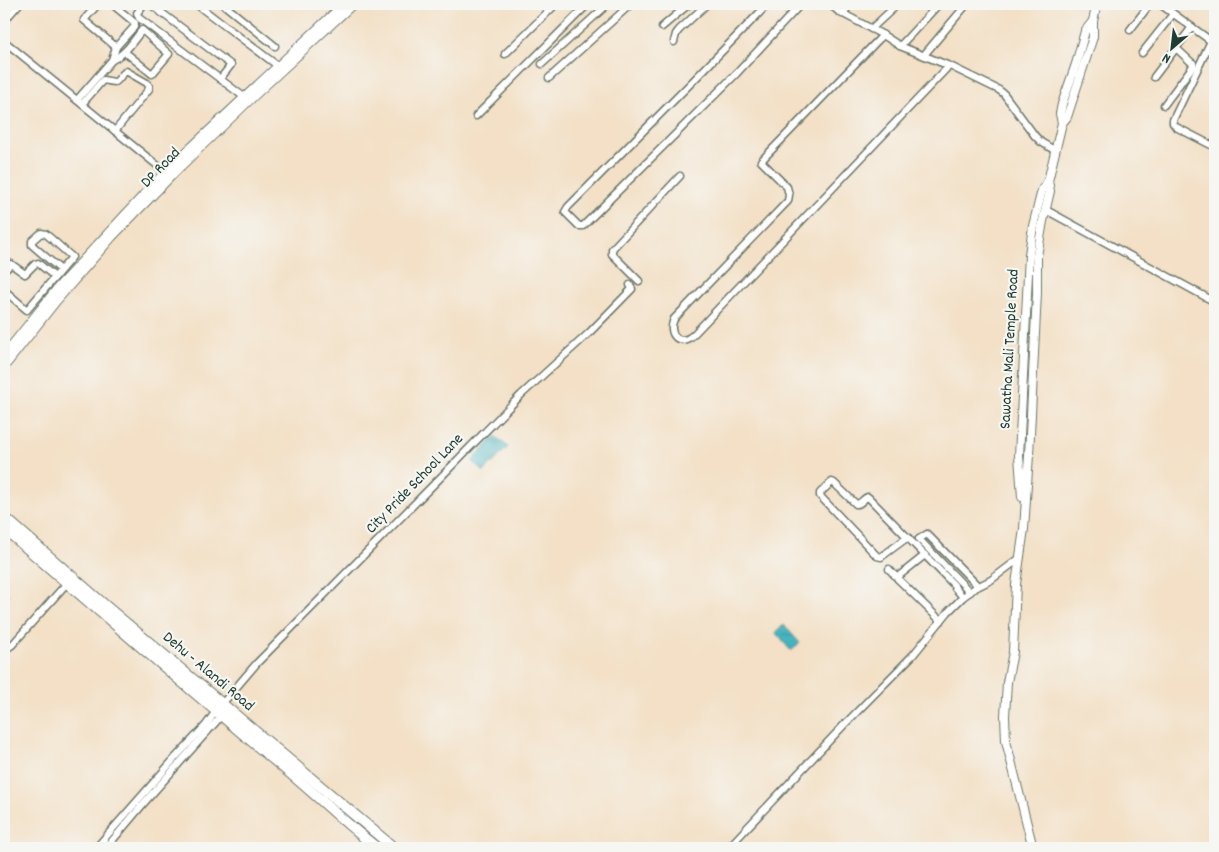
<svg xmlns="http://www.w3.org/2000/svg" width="1219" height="852" font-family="Dekko,sans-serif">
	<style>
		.water { fill: url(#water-ripples); stroke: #307779 }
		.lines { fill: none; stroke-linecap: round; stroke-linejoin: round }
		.minor-casing { stroke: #697667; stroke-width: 9 }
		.tertiary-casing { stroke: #697667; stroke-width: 10 }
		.primary-casing { stroke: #697667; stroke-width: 12 }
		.minor { stroke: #fff; stroke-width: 6 }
		.tertiary { stroke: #fff; stroke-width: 8 }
		.primary { stroke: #fff; stroke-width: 10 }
		.labels { text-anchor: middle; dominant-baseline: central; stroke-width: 4.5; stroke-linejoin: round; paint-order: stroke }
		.street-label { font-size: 16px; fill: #1f3d34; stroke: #f6f6f2 }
	</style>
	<defs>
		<pattern id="water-ripples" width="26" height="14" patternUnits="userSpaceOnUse" patternTransform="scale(1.25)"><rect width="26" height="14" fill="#42b1be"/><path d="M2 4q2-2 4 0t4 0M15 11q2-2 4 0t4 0" fill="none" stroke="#37919b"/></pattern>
	</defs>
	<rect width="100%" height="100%" fill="#f6f6f2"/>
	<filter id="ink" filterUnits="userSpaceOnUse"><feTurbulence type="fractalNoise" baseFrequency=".02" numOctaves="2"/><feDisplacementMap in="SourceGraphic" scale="10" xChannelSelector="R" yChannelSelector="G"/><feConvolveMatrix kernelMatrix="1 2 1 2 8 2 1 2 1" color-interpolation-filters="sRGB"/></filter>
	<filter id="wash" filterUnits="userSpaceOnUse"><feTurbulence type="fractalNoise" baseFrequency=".0096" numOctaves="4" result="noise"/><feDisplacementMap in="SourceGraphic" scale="20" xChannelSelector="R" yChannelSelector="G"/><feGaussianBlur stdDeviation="1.12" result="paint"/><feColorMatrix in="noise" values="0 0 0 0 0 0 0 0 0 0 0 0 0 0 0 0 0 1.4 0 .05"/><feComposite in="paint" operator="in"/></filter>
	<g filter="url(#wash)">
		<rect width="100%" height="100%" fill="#f3e0c6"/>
		<g class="water">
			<polygon points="495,436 508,447 484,472 472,461"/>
			<polygon points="784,625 800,643 791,651 775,632"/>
		</g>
	</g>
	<g filter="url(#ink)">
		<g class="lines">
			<defs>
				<g id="minor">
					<polyline points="98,4 84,20 116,47"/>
					<polyline points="144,4 137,13 139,18 248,100"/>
					<polyline points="150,4 231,65 220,79"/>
					<polyline points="196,4 278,66"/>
					<polyline points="223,4 275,46"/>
					<polyline points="768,4 691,83 568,207 565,212 579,226 583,226 585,224 736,74 801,4"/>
					<polyline points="829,4 838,11 883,35 900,46 952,67 999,90 1004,94 1035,136 1041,142 1054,150"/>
					<polyline points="1160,4 1211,41 1215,34"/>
					<polyline points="842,14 851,4"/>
					<polyline points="4,21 19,4"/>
					<polyline points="662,27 689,4"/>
					<polyline points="871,29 898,4"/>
					<polyline points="1130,30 1150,4"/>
					<path d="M883 35 761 161 787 187 789 195 788 201 674 319C667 334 679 347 693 335L949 66"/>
					<polyline points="4,41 168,174"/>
					<polyline points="1211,41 1173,120 1173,123 1176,127 1215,147"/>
					<polyline points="674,42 676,34 679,30 707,4"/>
					<polyline points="900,46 939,4"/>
					<polyline points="1142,53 1173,14"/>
					<polyline points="505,54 556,4"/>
					<polyline points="924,55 967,4"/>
					<polyline points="112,60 116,47 134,27 135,23 112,4"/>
					<polyline points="542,64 608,4"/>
					<polyline points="1154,77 1192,27"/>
					<polyline points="549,78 631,4"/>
					<path d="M77 100 112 60C125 55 133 41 142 30L169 54 152 74 125 52"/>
					<path d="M82 104 103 80C122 84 113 82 126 71L147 83 149 86V89L115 131"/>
					<polyline points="1164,105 1193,66 1193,63 1191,62 1176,48"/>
					<polyline points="476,116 588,4"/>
					<polyline points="1046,210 1215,302"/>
					<polyline points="4,271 11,264 25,274 35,264 38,263 55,277"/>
					<polyline points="639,281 612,254 612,249 680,176"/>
					<polyline points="4,290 27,310 72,257 46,234 41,233 32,241 32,245 61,270"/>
					<path d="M908 537 881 557 877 556 820 496V493L832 482 834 483 856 504C861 505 863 498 868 497L870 499 954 585 955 588 963 597"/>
					<polyline points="925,555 900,575 898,579 941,621"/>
					<polyline points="889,569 898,579"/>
					<polyline points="970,592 919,539 927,534 978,586"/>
					<polyline points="4,601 5,600"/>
					<polyline points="4,645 9,647 12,645 67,583"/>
					<polyline points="96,848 176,757 206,725 216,711 257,663 437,481 521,395 589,333 630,291 632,289 630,285"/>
					<polyline points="106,848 143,804 223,714"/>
					<polyline points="728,848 844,725 913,655 948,612 963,597 975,588 991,580 1020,558"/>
				</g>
				<g id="tertiary">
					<polyline points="1062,123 1060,114 1062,104 1076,64 1085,31 1093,21"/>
					<polyline points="4,355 59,286 165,172 344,4"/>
					<polyline points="4,367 57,300 112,237 181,166 255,95 353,4"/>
					<polyline points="1022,497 1019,456 1029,255 1033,226 1042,190 1048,181 1062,123 1067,117 1093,37 1093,21 1097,4"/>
					<polyline points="1033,848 1006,741 1005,716 1007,682 1013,652 1016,584 1024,529 1029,455 1037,293 1037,256 1043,221 1050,191 1048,181"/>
				</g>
				<g id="primary">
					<polyline points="4,517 109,609 394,848"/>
					<path d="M4 528C99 611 194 693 291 774 320 798 347 825 377 848"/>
				</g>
			</defs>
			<use href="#minor" class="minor-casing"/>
			<use href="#tertiary" class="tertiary-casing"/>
			<use href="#primary" class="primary-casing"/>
			<use href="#minor" class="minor"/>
			<use href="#tertiary" class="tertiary"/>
			<use href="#primary" class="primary"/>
		</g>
	</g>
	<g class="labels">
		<g class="street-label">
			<text transform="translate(161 168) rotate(-46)">DP Road</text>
			<text transform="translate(1010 349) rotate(-87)">Sawatha Mali Temple Road</text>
			<text transform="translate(415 484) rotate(-46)">City Pride School Lane</text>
			<text transform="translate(208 672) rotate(40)">Dehu - Alandi Road</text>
		</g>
	</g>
	<rect width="1219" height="852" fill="none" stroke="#f6f6f2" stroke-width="20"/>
	<g transform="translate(1172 48) rotate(208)" stroke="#f6f6f2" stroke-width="4" paint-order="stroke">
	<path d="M0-4L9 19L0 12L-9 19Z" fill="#1f3d34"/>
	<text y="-8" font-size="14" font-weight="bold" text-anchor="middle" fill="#1f3d34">N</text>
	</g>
</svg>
